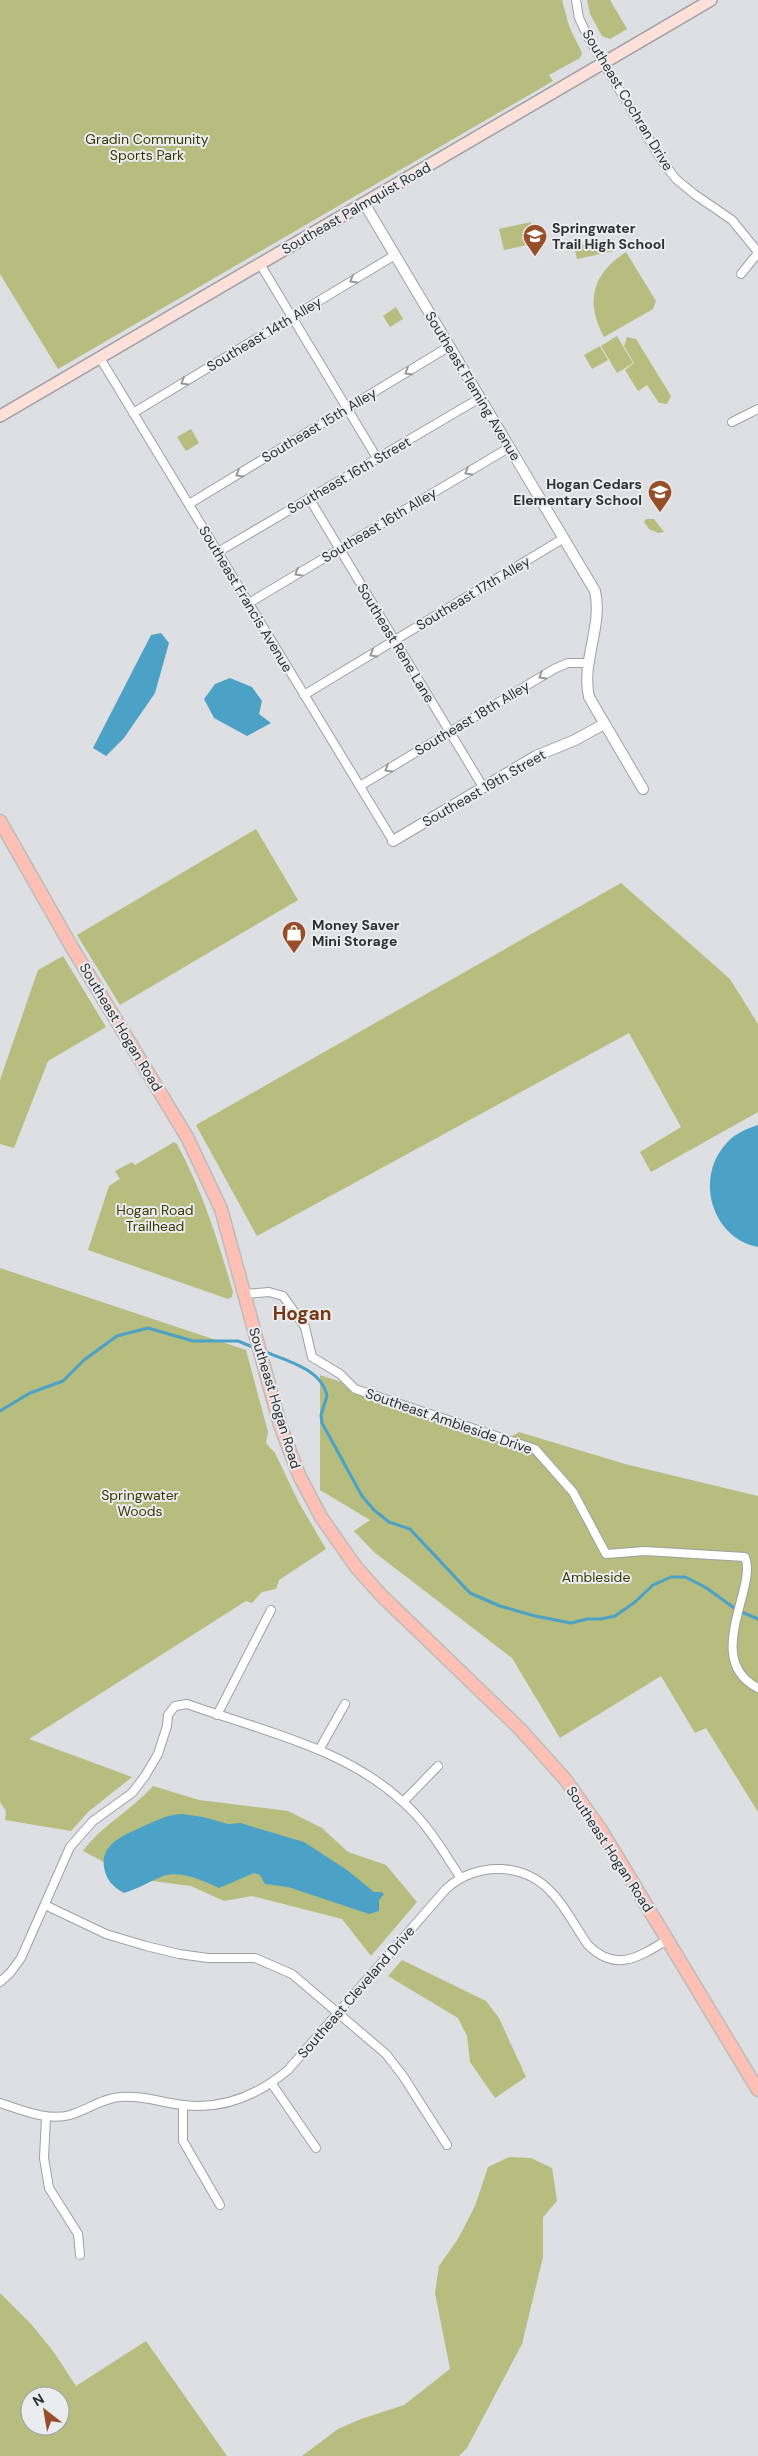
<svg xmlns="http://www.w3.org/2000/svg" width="758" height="2456" font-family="'DM Sans',sans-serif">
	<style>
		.green { fill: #b7bc7f; fill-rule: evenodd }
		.water { fill: #4ca1c7 }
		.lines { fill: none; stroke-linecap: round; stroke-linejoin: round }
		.stream { stroke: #4ca1c7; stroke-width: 3 }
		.minor-casing { stroke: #9ea0a3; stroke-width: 10 }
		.tertiary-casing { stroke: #9ea0a3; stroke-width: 12 }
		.secondary-casing { stroke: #9ea0a3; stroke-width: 14 }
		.primary-casing { stroke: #bcbdbd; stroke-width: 15 }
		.minor { stroke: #fff; stroke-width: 8 }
		.tertiary { stroke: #fff; stroke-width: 10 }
		.secondary { stroke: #fee0da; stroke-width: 11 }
		.primary { stroke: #fec0b5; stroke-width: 12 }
		.oneway { stroke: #979898 }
		.labels { text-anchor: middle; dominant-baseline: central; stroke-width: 4; stroke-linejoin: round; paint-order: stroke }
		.street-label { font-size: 14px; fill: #2f3031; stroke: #ebecf0 }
		.park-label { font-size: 14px; fill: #393b00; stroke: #ebecf0 }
		.poi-label { font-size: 14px; font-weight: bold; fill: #2f3031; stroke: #ebecf0; text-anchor: start }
		.district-label { font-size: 19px; font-weight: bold; fill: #763713; stroke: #ebecf0 }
	</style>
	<rect width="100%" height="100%" fill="#dedfe3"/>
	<g class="green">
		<polygon points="0,0 562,0 569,26 582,53 580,58 549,75 553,81 58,369 0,274"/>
		<polygon points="587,0 610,0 627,29 610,39 602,36 590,14"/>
		<polygon points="531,222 536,243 504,250 499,229"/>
		<polygon points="612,238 614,251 577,259 574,246"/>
		<path d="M626 252 656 301 653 309 604 337C585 302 592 274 626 252Z"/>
		<polygon points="396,307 403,319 390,327 383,316"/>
		<polygon points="617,336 633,363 617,373 601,346"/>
		<polygon points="627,337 636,339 671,396 667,404 659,403 647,385 638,391 625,370 634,363 624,346"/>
		<polygon points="600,346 608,360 592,369 584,355"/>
		<polygon points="191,429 199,443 186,451 177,437"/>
		<polygon points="646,519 654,519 664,532 658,533 649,529 644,522"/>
		<polygon points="256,829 298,900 120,1005 77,935"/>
		<polygon points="621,883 730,979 758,1024 758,1112 651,1172 640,1152 681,1127 629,1033 257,1236 196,1125"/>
		<polygon points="63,956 106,1027 48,1061 14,1148 0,1144 0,1080 38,970"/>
		<path d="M174 1142 177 1144C203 1192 218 1241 233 1292L232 1297 228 1299 88 1250 109 1186 120 1179 115 1171 132 1162 135 1165Z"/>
		<polygon points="0,1268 246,1350 268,1432 266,1443 275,1453 299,1503 326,1549 279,1580 276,1589 262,1592 252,1603 246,1601 29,1739 132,1777 88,1812 71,1831 5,1820 6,1811 0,1802"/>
		<polygon points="320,1375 509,1438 519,1432 625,1464 758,1496 758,1812 706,1728 695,1733 661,1676 560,1738 512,1658 374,1552 354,1531 370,1520 320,1490"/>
		<path d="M153 1786 199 1800 288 1811 322 1828 348 1852 386 1865 417 1902 371 1956 342 1919 252 1896 224 1901 191 1886 136 1879 83 1851C103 1824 132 1810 153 1786Z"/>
		<polygon points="402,1960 486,2001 499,2018 526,2077 495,2098 470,2062 467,2036 458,2018 388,1976"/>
		<polygon points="509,2157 531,2158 552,2168 557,2201 543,2217 543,2257 522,2344 467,2448 459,2456 302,2456 338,2429 361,2419 404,2405 450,2369 435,2293 439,2266 458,2239 475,2206 488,2167"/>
		<path d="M0 2293 31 2324 53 2351 76 2386 146 2341 227 2456H0ZM30 2396H60V2426H30Z"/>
	</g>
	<g class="water">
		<polygon points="161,633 169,643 155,693 124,738 106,756 93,748 151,635"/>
		<polygon points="230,678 252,687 262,701 259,714 271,723 247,736 214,718 204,699 215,684"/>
		<path d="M758 1125V1247C712 1238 695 1179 725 1145 733 1134 746 1129 758 1125Z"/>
		<path d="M182 1814 203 1817 228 1824 240 1823 304 1842 347 1870 374 1892H381L384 1894 379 1900V1911L369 1914 288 1887 265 1884 260 1875 254 1873 219 1888C204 1881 180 1870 163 1876 150 1881 138 1889 124 1893 113 1887 106 1880 104 1867 100 1842 128 1834 146 1825 160 1819 167 1815 182 1814Z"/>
	</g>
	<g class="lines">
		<g class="stream">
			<path d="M263 1351C285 1360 322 1369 327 1396L321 1415 322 1423 362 1496 374 1510 389 1522 410 1529 470 1593 500 1606 535 1616 571 1623 587 1619H601L615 1616 635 1602 653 1585 671 1577H685L705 1587 737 1610 758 1619"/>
			<polyline points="0,1411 30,1393 63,1381 84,1360 117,1336 148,1328 193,1341 238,1341 255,1348"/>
		</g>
		<defs>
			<g id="minor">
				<polyline points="576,0 579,18 589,39 662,161 676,179 694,194 732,220 758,252"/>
				<polyline points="260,264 377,458"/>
				<polyline points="741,274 758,253"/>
				<polyline points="100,358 393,841"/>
				<polyline points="133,413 395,255"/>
				<polyline points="732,422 758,409"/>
				<polyline points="309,498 483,787"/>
				<polyline points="189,504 450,346"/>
				<polyline points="218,552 480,398"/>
				<polyline points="249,603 510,447"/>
				<polyline points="304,695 564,538"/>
				<polyline points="360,786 554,669 568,663 588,663"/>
				<path d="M244 1294 269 1292 283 1296 305 1327 312 1357 340 1374 355 1389 535 1449 573 1492 606 1554 645 1551 745 1557C758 1587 702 1660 758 1688"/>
				<polyline points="217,1715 271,1610"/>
				<polyline points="319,1750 345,1704"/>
				<polyline points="403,1802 438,1766"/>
				<polyline points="45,1905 106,1934 146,1946 179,1954 208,1958 255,1958 292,1974 386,2054 403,2076 447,2145"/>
				<path d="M0 1982 10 1973 21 1958 70 1847 93 1821 132 1793 145 1776 158 1754 167 1726 168 1715 175 1706 187 1704C260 1730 345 1748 403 1802 427 1823 443 1851 460 1877"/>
				<polyline points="272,2084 316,2148"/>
				<path d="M0 2103C22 2110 47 2121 70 2115 87 2110 103 2098 120 2097 143 2095 162 2103 184 2105 224 2110 258 2095 288 2070L446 1889C476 1861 526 1862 553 1894 567 1909 576 1928 588 1945 616 1973 639 1957 667 1940"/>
				<polyline points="183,2105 183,2141 220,2205"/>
				<polyline points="46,2117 44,2158 49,2188 78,2234 80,2255"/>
			</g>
			<g id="tertiary">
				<path d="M364 203 595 591C603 627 581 661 589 697L643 789"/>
				<polyline points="393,841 536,756 575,740 604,724"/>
			</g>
			<polyline id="secondary" points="0,416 711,0"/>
			<polyline id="primary" points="0,821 70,944 187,1137 221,1209 280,1425 299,1475 321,1517 356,1567 381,1595 520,1729 565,1779 601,1830 758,2090"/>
		</defs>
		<use href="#minor" class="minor-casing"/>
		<use href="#tertiary" class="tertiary-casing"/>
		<use href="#secondary" class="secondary-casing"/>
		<use href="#primary" class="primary-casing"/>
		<use href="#minor" class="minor"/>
		<use href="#tertiary" class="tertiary"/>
		<use href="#secondary" class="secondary"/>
		<use href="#primary" class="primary"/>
	</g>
	<defs><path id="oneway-chevron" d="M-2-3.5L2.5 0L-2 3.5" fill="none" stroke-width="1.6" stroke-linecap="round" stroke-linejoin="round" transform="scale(1.25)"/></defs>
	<g class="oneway">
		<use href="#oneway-chevron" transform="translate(353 280) rotate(149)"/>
		<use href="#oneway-chevron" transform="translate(408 372) rotate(149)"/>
		<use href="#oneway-chevron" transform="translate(184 382) rotate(149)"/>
		<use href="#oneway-chevron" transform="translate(468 472) rotate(149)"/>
		<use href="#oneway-chevron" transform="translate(239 474) rotate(149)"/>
		<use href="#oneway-chevron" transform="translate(298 573) rotate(149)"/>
		<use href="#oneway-chevron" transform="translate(373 654) rotate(149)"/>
		<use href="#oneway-chevron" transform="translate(542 676) rotate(149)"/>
		<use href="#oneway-chevron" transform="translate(388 769) rotate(149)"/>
	</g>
	<defs>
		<symbol id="school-pin" viewBox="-11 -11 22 30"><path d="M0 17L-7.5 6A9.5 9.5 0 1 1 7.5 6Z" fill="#964f28" stroke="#ebecf0"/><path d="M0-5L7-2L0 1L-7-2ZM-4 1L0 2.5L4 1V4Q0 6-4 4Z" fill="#fff"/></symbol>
		<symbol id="shop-pin" viewBox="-11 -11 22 30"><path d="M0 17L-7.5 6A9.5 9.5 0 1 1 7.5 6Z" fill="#964f28" stroke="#ebecf0"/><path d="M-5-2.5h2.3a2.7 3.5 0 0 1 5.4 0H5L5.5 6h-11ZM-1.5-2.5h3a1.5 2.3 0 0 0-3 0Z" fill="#fff"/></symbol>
	</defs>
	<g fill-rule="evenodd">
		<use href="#school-pin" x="521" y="222" width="28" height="38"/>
		<use href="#school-pin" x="646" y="478" width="28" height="38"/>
		<use href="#shop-pin" x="280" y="919" width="28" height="38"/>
	</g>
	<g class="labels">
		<g class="street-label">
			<text transform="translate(628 100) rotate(59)">Southeast Cochran Drive</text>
			<text transform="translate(356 208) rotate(-30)">Southeast Palmquist Road</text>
			<text transform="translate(264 334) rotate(-31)">Southeast 14th Alley</text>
			<text transform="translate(473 386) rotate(59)">Southeast Fleming Avenue</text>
			<text transform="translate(319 425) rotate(-31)">Southeast 15th Alley</text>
			<text transform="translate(349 475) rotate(-30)">Southeast 16th Street</text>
			<text transform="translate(379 525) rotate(-31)">Southeast 16th Alley</text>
			<text transform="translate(473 593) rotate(-31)">Southeast 17th Alley</text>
			<text transform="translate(246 599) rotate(59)">Southeast Francis Avenue</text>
			<text transform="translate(396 643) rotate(59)">Southeast Rene Lane</text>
			<text transform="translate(472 718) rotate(-31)">Southeast 18th Alley</text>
			<text transform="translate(484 788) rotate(-30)">Southeast 19th Street</text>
			<text transform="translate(121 1027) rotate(59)">Southeast Hogan Road</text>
			<text transform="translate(275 1398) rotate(73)">Southeast Hogan Road</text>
			<text transform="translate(449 1421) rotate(19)">Southeast Ambleside Drive</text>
			<text transform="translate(610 1849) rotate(57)">Southeast Hogan Road</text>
			<text transform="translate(356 1992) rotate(-49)">Southeast Cleveland Drive</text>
		</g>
		<g class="park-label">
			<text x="147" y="139">Gradin Community<tspan x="147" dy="16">Sports Park</tspan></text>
			<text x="155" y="1210">Hogan Road<tspan x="155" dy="16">Trailhead</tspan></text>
			<text x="140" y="1495">Springwater<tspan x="140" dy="16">Woods</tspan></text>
			<text x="596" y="1577">Ambleside</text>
		</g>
		<g class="poi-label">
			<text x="552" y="228">Springwater<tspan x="552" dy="16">Trail High School</tspan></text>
			<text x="642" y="484" text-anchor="end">Hogan Cedars<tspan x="642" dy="16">Elementary School</tspan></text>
			<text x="312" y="925">Money Saver<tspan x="312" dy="16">Mini Storage</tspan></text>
		</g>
		<g class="district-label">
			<text x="302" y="1313">Hogan</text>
		</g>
	</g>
	<g transform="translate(45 2411) rotate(329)"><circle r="24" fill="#ebecf0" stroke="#a0a1a4"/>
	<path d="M0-4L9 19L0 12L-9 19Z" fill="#964f28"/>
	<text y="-8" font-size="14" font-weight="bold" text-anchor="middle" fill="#2f3031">N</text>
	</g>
</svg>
